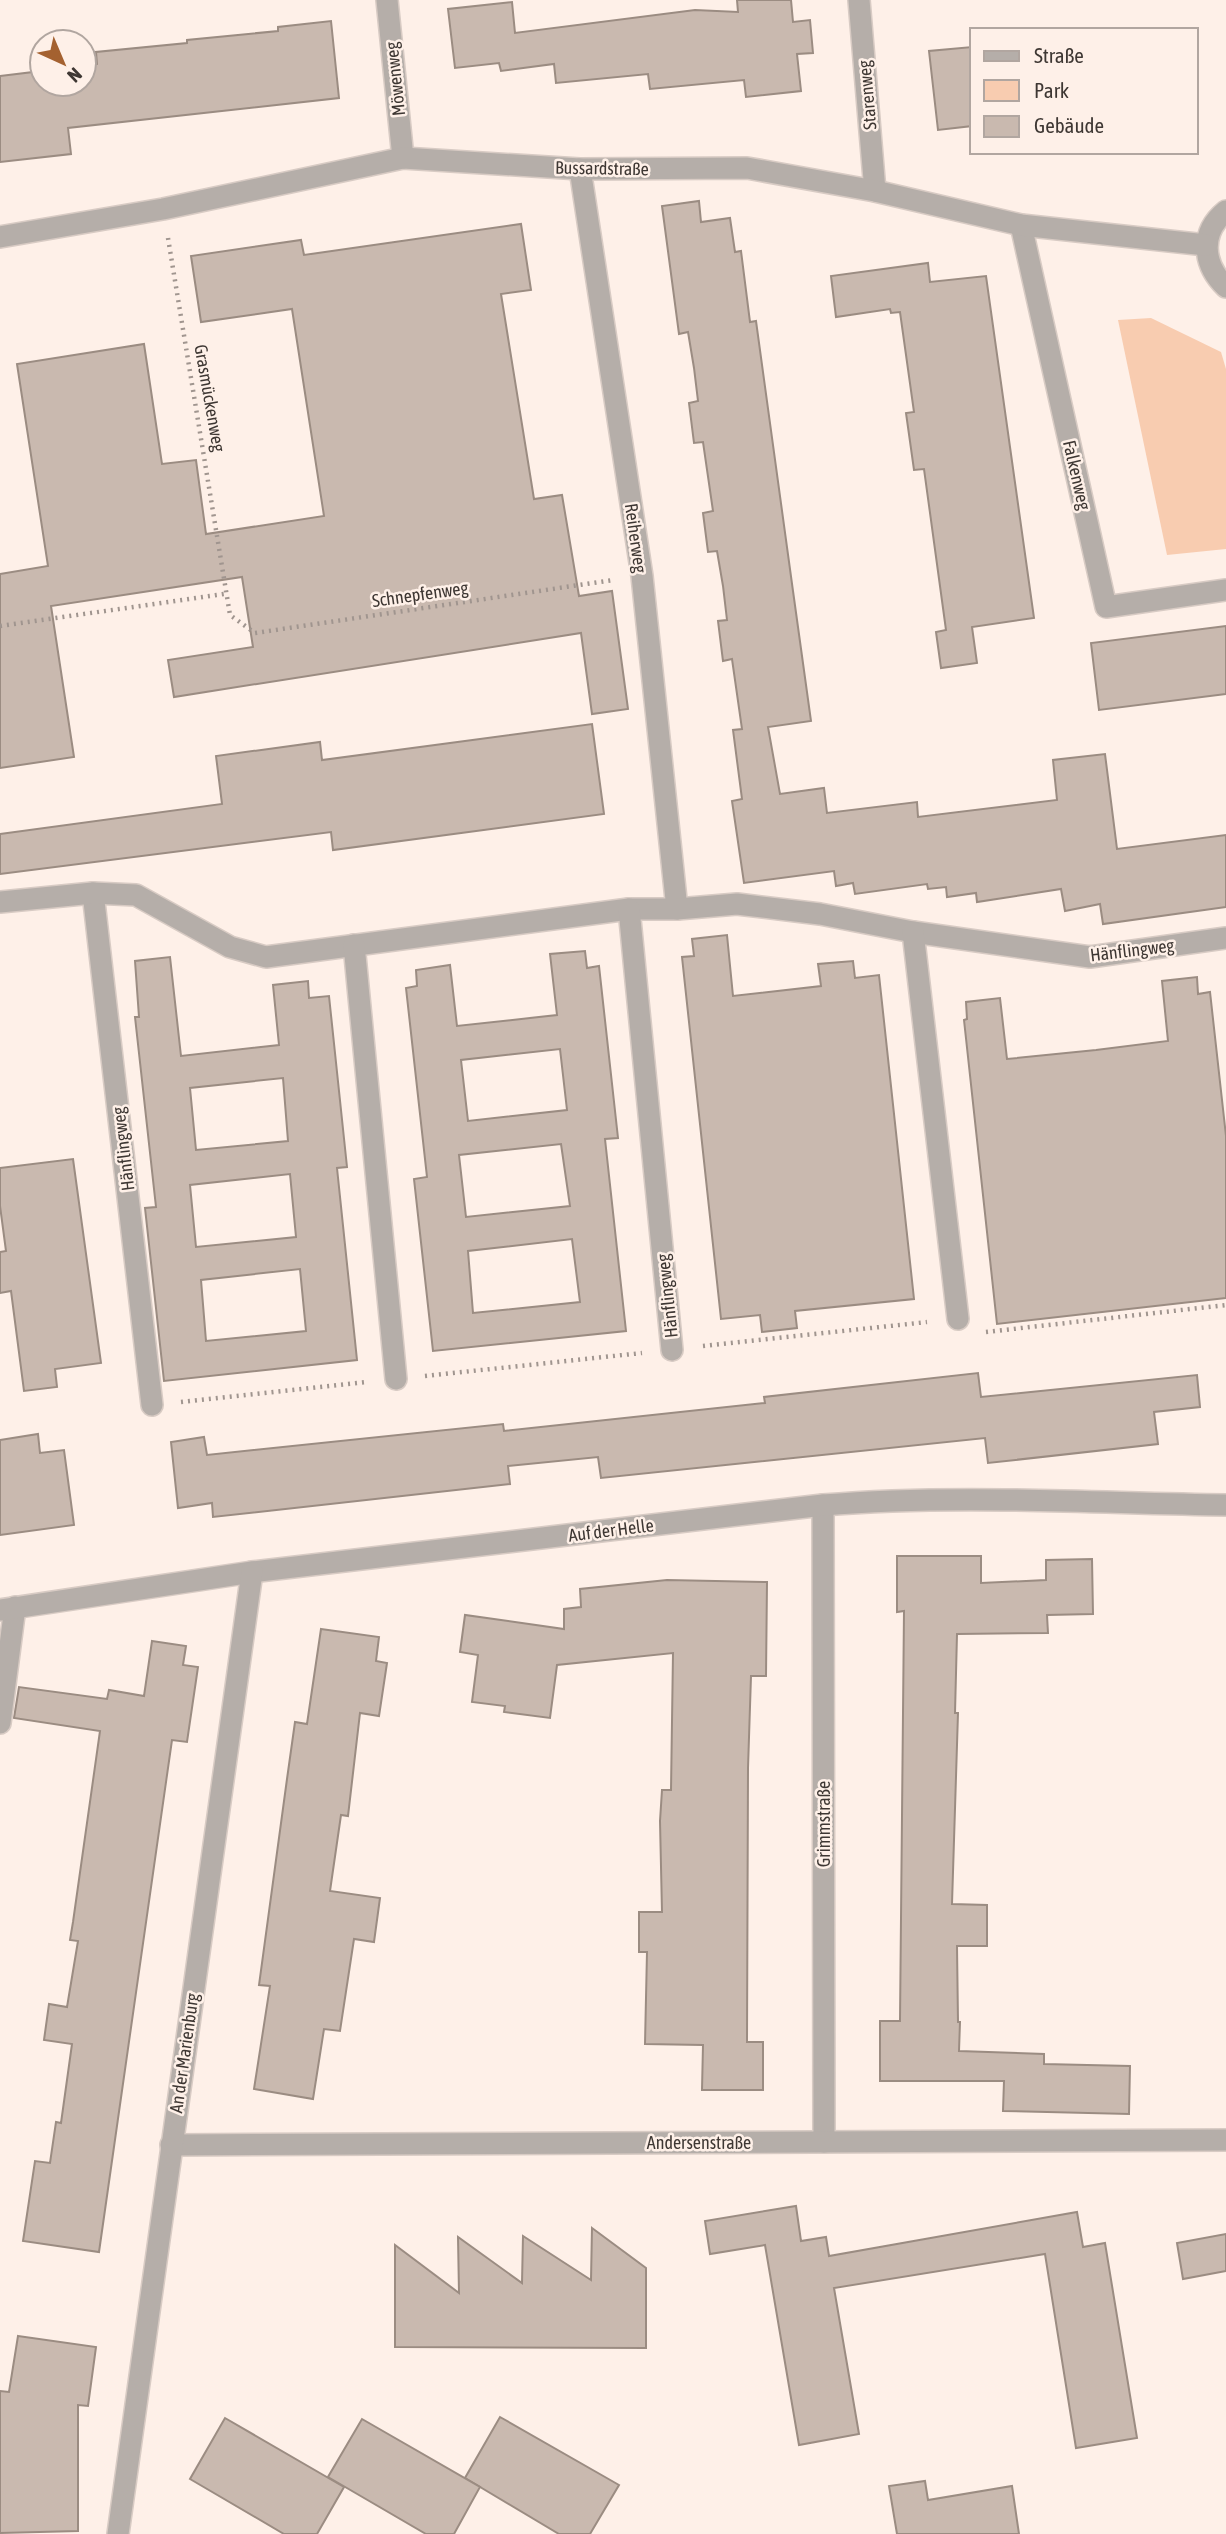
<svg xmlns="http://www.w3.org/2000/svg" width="1226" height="2534" font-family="'Asap Condensed',sans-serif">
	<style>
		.green { fill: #f8ccb0 }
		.building { fill: #c9b9af; stroke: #9b8c82; stroke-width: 2; fill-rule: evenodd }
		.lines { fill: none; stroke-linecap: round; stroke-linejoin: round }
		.lane-casing { stroke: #d8cbc4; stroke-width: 24 }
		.street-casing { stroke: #d8cbc4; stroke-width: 24 }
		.path { stroke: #a0958f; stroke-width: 4.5; stroke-dasharray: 2 5; stroke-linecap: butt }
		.lane { stroke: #b5aea9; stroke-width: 21 }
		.street { stroke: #b5aea9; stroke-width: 21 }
		.labels { text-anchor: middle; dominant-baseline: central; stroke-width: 5; stroke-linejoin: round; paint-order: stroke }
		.street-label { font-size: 18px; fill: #3e3733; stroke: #fef0e8 }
	</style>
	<rect width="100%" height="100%" fill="#fef0e8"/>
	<polygon class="green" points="1151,318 1221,352 1226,369 1226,549 1167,555 1118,320"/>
	<g class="building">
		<polygon points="737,0 791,0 793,22 810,20 813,53 797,54 801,91 746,97 744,80 650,89 648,74 556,83 554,64 501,71 499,63 455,68 448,9 512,2 515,33 695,10 738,12"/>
		<polygon points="331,21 339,98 68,128 71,154 0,162 0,76 42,71 42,84 84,84 84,66 97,64 96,52 187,43 187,40 278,31 278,27"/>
		<polygon points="972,47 972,126 938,130 929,51"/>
		<polygon points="699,201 701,222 730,218 735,252 741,251 750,322 756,321 793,591 811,721 768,727 780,794 824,788 827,813 917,802 918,817 1057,800 1053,760 1105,754 1117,849 1226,835 1226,907 1103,924 1100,904 1065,911 1061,889 977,902 976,893 947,897 946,887 928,889 927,884 855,894 853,883 836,886 834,871 744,883 732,801 742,799 733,730 742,729 732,659 723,661 718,621 727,620 723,586 717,551 708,552 703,513 713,511 703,442 694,443 689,403 698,401 694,368 688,332 679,334 662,206"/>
		<polygon points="521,224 531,290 501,294 534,499 562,495 579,596 612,591 628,709 592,714 581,633 174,697 168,660 253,647 242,577 51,606 74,757 0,768 0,574 48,566 17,364 144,344 162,464 196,460 206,534 324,516 292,309 201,322 191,256 301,240 304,255"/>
		<polygon points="928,263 930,282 986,276 1034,618 972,627 977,663 941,668 936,632 946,630 924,469 914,470 906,413 914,412 900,312 891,313 890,309 836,317 831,276"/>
		<polygon points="1226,626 1226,694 1099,710 1091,643"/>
		<polygon points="592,724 604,814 333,850 331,832 0,874 0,834 222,804 216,756 320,742 322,760"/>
		<polygon points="727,935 733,996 821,986 818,964 853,961 855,978 879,975 914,1299 795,1311 797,1328 762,1332 760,1315 721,1319 682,957 694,956 692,939"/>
		<path d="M585 951 587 968 599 966 618 1138 605 1139 626 1331 433 1351 414 1179 427 1177 406 988 417 986 416 970 450 965 457 1026 557 1015 550 954ZM560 1049 567 1110 468 1121 461 1060ZM561 1144 570 1206 466 1217 459 1155ZM572 1239 580 1302 473 1313 468 1251Z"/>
		<path d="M170 957 181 1056 279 1045 273 985 308 981 309 998 329 996 347 1167 337 1168 357 1360 164 1381 145 1208 156 1207 135 1017H139L135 961ZM283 1078 288 1141 196 1150 190 1088ZM290 1174 296 1237 196 1247 190 1185ZM300 1269 306 1331 206 1341 201 1280Z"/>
		<polygon points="1197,977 1198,994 1210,992 1226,1136 1226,1298 997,1324 964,1020 967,1019 966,1002 1000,998 1007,1059 1096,1050 1168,1041 1162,981"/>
		<polygon points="73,1159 101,1363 55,1369 57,1387 24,1391 11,1291 0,1293 0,1252 6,1251 0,1206 0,1168"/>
		<polygon points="978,1373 981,1397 1197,1375 1200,1407 1154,1412 1158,1444 988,1463 985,1438 601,1478 598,1457 508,1466 510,1484 213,1517 212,1503 178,1508 171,1442 204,1437 207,1455 503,1424 504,1431 765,1403 764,1397"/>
		<polygon points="38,1434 40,1453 64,1450 74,1525 0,1535 0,1440"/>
		<polygon points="897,1556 981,1556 981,1583 1046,1580 1046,1560 1092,1559 1093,1614 1047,1615 1048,1633 957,1634 955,1713 958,1713 952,1904 987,1905 987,1946 957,1946 958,2022 960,2022 959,2051 1044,2054 1044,2064 1130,2066 1129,2114 1003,2111 1004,2081 880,2081 880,2021 900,2021 904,1611 897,1612"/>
		<polygon points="667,1580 767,1582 766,1676 751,1676 748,1768 747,2042 763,2042 763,2090 702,2090 703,2045 645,2044 647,1952 639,1952 639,1912 662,1912 660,1821 662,1790 671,1790 673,1653 557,1665 550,1718 504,1712 505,1706 472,1702 478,1655 460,1652 465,1615 564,1629 564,1609 581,1607 580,1589"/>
		<polygon points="321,1629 379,1637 376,1661 387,1663 379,1716 360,1713 348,1816 341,1815 330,1891 380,1898 374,1942 354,1939 340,2031 324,2029 313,2099 254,2089 270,1986 259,1985 287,1779 295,1722 307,1724"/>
		<polygon points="152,1641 186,1646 183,1665 198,1667 187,1742 172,1740 99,2252 23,2241 35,2161 50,2163 56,2122 61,2123 72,2044 44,2040 49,2004 67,2007 78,1941 70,1940 73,1922 100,1731 14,1718 19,1687 107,1699 109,1690 144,1696"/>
		<polygon points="796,2206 801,2241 826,2237 829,2256 1077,2212 1083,2247 1105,2243 1137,2438 1076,2448 1045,2254 834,2288 859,2434 799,2445 765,2245 710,2254 705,2221"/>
		<polygon points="592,2228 646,2268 646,2348 395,2347 395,2245 459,2293 458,2237 522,2283 523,2236 591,2280"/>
		<polygon points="1226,2234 1226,2271 1183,2279 1177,2243"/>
		<polygon points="18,2336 96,2347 88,2406 78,2405 78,2531 0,2533 0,2391 9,2392"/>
		<polygon points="500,2417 619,2485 590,2534 559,2534 465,2478"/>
		<polygon points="225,2418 344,2487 317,2534 284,2534 190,2479"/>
		<polygon points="362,2419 480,2487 454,2534 426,2534 328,2477"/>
		<polygon points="925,2481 928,2500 1012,2486 1019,2534 897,2534 889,2486"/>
	</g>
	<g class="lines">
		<defs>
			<polyline id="lane" points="0,1723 15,1607"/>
			<g id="street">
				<polyline points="387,0 403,158"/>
				<polyline points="859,0 875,191"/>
				<polyline points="580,169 642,576 677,909"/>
				<path d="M1226 211C1199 233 1203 265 1226 287"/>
				<polyline points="1021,225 1106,607 1226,590"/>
				<polyline points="0,237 163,209 403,158 580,169 747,168 875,191 1021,225 1206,245"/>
				<polyline points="93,893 152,1405"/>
				<polyline points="0,902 93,893 136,895 230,947 266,957 629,909 677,909 737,904 820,914 913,932 1090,957 1226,938"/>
				<polyline points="629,909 672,1350"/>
				<polyline points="913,932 958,1319"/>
				<polyline points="354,945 396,1379"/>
				<polyline points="823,1505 824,2142"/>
				<path d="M0 1610 252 1572 823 1505C956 1494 1092 1503 1226 1505"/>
				<polyline points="171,2145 1226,2140"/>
				<polyline points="118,2534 252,1572"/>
			</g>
		</defs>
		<use href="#lane" class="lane-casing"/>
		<use href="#street" class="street-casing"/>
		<g class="path">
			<polyline points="168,238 230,615 255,633 613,580"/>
			<polyline points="0,626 224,594"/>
			<polyline points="986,1332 1226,1305"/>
			<polyline points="703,1346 927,1322"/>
			<polyline points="425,1376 642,1353"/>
			<polyline points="181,1402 367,1382"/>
		</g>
		<use href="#lane" class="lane"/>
		<use href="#street" class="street"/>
	</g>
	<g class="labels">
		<g class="street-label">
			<text transform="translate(395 79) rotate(-96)">Möwenweg</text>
			<text transform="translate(867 95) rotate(-95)">Starenweg</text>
			<text transform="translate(602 168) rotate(1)">Bussardstraße</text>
			<text transform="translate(210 398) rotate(80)">Grasmückenweg</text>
			<text transform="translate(1077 475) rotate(77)">Falkenweg</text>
			<text transform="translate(636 538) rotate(82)">Reiherweg</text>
			<text transform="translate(420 594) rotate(-8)">Schnepfenweg</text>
			<text transform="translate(1132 950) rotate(-7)">Hänflingweg</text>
			<text transform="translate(123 1149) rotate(-97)">Hänflingweg</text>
			<text transform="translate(667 1296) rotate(-96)">Hänflingweg</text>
			<text transform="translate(611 1530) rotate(-7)">Auf der Helle</text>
			<text transform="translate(823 1824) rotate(-90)">Grimmstraße</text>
			<text transform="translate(184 2053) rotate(-82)">An der Marienburg</text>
			<text x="699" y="2142">Andersenstraße</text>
		</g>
	</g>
	<rect x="970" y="28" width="228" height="126" fill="#fef0e8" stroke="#b1a6a0" stroke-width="2"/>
	<rect x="984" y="51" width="35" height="10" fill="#b5aea9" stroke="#b1a6a0" stroke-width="2"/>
	<text x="1034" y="63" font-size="21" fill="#3e3733">Straße</text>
	<rect x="984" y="80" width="35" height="21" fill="#f8ccb0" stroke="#b1a6a0" stroke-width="2"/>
	<text x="1034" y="98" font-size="21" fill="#3e3733">Park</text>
	<rect x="984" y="116" width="35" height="21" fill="#c9b9af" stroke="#b1a6a0" stroke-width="2"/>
	<text x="1034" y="133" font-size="21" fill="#3e3733">Gebäude</text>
	<g transform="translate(63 63) rotate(136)"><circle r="33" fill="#fef0e8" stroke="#b1a6a0" stroke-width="2"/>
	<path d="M0-5L12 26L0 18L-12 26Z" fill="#a46130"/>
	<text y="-10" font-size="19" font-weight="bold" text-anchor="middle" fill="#3e3733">N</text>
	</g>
</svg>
